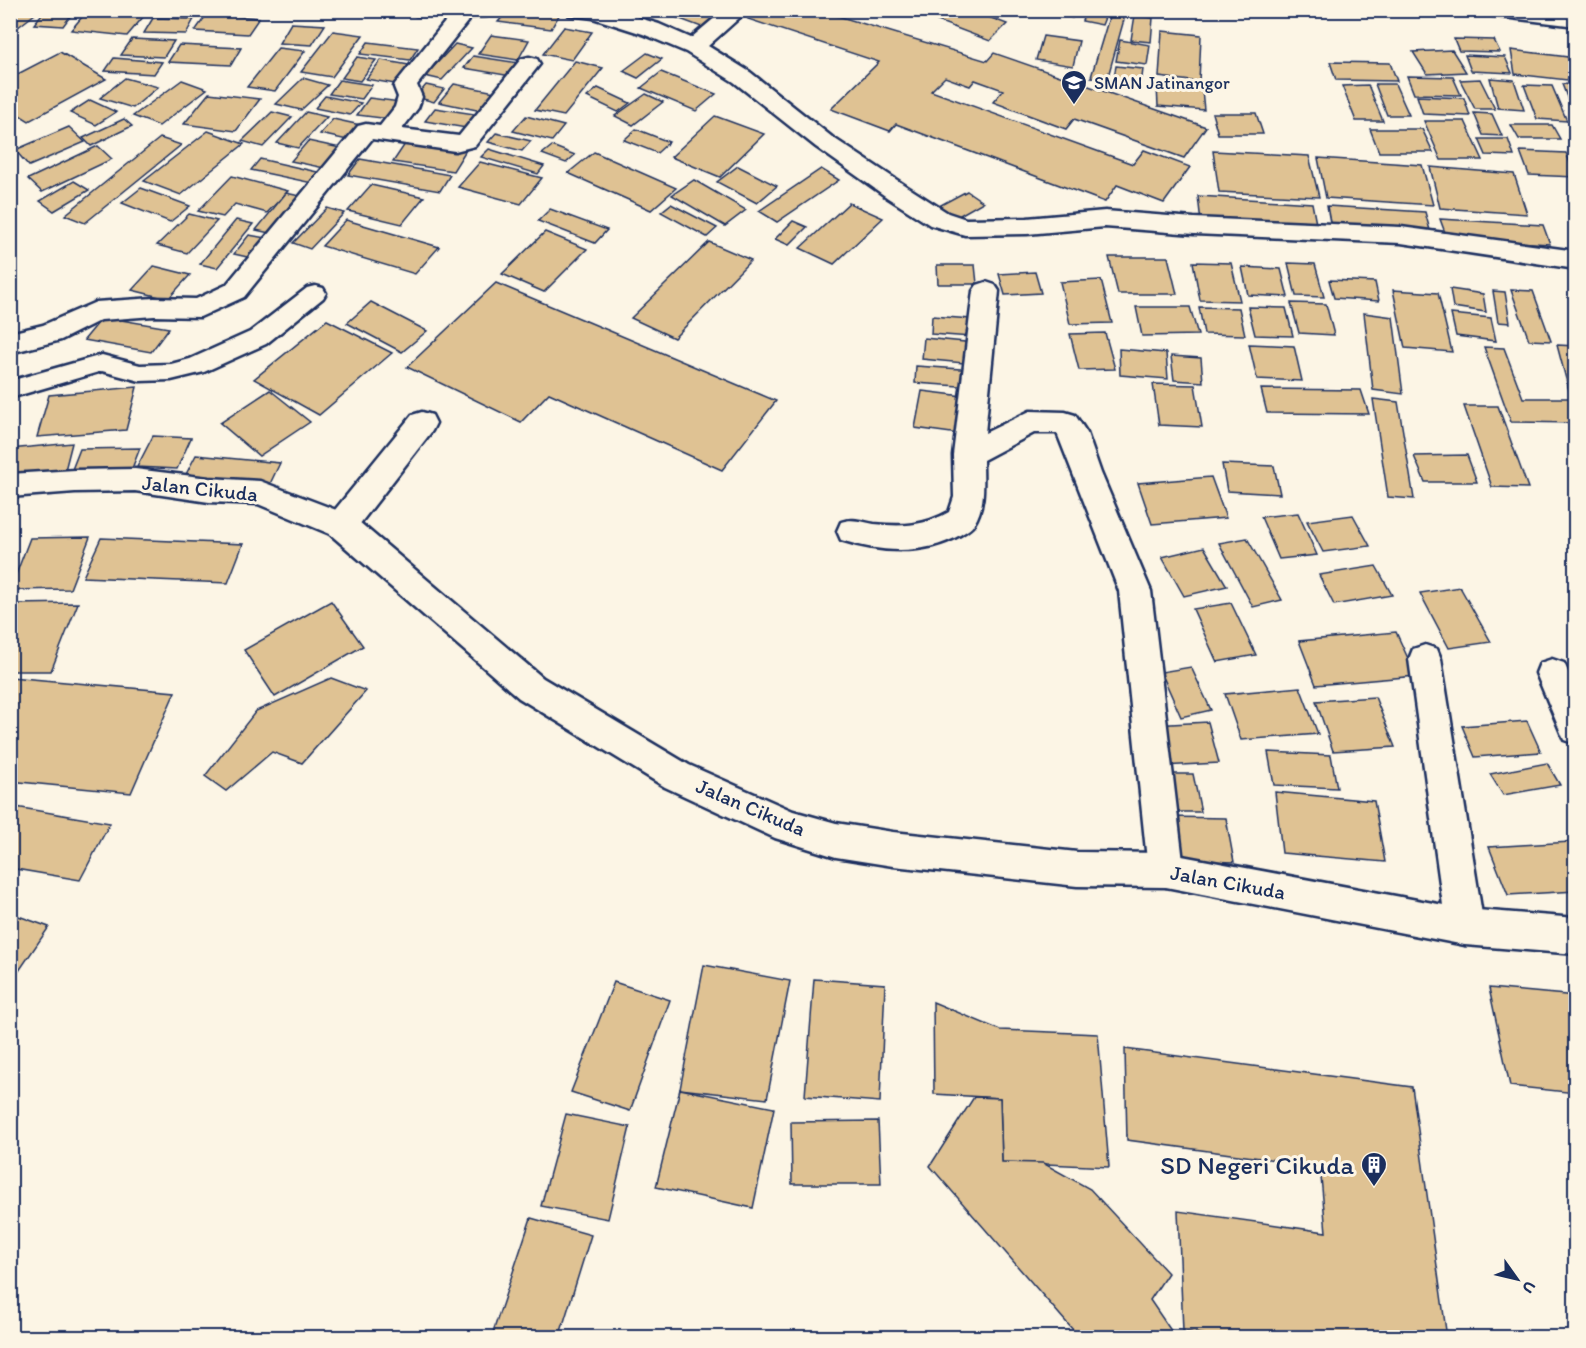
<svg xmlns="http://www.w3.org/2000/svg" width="1586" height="1348" font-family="Itim,sans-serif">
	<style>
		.building { fill: #dfc293; stroke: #1b2f5e; stroke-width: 1.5 }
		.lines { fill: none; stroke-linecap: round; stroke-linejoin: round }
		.lane-casing { stroke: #1b2f5e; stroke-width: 5 }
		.street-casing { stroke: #1b2f5e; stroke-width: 5 }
		.secondary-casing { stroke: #1b2f5e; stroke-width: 5 }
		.lane { fill: #fcf5e5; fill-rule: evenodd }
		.street { fill: #fcf5e5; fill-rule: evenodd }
		.secondary { fill: #fcf5e5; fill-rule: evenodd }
		.labels { text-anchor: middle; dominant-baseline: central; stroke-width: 6; stroke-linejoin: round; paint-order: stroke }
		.far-poi-label { font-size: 18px; fill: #1b2f5e; stroke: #fcf5e5; text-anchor: start }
		.street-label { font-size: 21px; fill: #1b2f5e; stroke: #fcf5e5 }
		.near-poi-label { font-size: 26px; fill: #1b2f5e; stroke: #fcf5e5; text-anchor: end }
	</style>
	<rect width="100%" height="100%" fill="#fcf5e5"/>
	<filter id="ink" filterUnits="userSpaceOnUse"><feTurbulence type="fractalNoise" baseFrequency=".0167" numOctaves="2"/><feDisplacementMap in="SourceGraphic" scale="12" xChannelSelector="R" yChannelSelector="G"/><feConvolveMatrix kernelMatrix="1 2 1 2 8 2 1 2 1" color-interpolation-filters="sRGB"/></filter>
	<g filter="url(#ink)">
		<g class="building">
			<polygon points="22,10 40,10 17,28 10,25 10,19"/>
			<polygon points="45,10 75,10 63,26 34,24"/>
			<polygon points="88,10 91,10 144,16 127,36 71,30"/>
			<polygon points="656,10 736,10 712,31"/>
			<polygon points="758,10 818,10 987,61 994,53 1206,127 1184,158 1074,119 1066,129 993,102 1003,90 975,80 970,86 945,77 931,91 1133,164 1144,150 1190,167 1164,203 1117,185 1105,202 896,124 890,131 831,109 879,62 748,19"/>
			<polygon points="946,10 970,10 1007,24 990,41 935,20"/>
			<polygon points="1052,10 1077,10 1072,18"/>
			<polygon points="1086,10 1108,10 1102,25 1082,21"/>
			<polygon points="543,11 561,12 551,29 498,22 506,13"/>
			<polygon points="207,14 259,18 248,34 195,31"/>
			<polygon points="1110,14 1125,16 1107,80 1091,77"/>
			<polygon points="1135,15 1153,18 1151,42 1131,40"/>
			<polygon points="153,18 194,19 186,34 144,33"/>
			<polygon points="291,23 325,25 312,45 279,43"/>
			<polygon points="564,27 592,32 572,60 543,54"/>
			<polygon points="333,31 363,35 332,77 301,72"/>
			<polygon points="1162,31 1201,35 1199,82 1159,77"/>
			<polygon points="491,35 529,40 518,60 478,54"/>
			<polygon points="1043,36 1079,41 1073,66 1036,60"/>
			<polygon points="132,39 174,41 164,57 121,55"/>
			<polygon points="1454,39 1494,40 1500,52 1459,51"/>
			<polygon points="1120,40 1150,45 1147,65 1116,61"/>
			<polygon points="368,42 418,48 410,60 360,54"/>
			<polygon points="455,44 472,48 442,80 425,76"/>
			<polygon points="179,45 241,48 231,65 168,62"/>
			<polygon points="278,48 305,51 275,91 247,87"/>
			<polygon points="1452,50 1466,72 1427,74 1413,52"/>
			<polygon points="1511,50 1576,58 1576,81 1515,74"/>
			<polygon points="60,52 106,79 29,121 10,109 10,78"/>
			<polygon points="647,53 662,59 638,78 623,71"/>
			<polygon points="1465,55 1505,57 1512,73 1471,71"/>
			<polygon points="473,56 519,63 511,76 464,68"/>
			<polygon points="357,57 376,60 360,81 342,78"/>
			<polygon points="114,58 162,62 154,74 105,71"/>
			<polygon points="381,60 409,65 395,84 366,79"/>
			<polygon points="575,61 603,68 564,116 535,110"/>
			<polygon points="1330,62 1390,63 1397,81 1336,80"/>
			<polygon points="1116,66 1143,69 1141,86 1113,82"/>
			<polygon points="661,72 716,94 696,111 641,88"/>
			<polygon points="1407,76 1453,77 1461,95 1414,94"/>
			<polygon points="125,78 158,87 133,108 100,98"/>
			<polygon points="303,78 328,85 301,110 276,104"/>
			<polygon points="1490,78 1514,80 1524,110 1498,108"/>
			<polygon points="1480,79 1495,109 1475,109 1460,80"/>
			<polygon points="182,80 207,89 159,126 133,116"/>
			<polygon points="339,80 372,85 362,99 329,94"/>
			<polygon points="454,84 500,93 486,112 439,102"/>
			<polygon points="1375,84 1395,84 1409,115 1387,115"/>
			<polygon points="1562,84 1576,85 1576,106 1570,105"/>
			<polygon points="426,85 444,89 434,102 416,97"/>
			<polygon points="1368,85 1383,121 1356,121 1342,86"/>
			<polygon points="1524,85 1552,86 1567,121 1537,119"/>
			<polygon points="1157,86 1202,90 1204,110 1158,106"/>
			<polygon points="598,88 630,103 618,112 587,97"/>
			<polygon points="209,93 260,99 236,131 184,124"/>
			<polygon points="646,94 663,102 633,125 615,116"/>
			<polygon points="325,96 361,103 350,115 315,108"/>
			<polygon points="1417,96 1464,98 1470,116 1423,114"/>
			<polygon points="369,98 401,102 390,119 357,115"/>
			<polygon points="90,100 116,112 96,125 70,113"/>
			<polygon points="435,108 481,115 472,129 425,121"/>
			<polygon points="272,112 292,117 263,147 242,141"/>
			<polygon points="306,112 327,117 298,148 277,143"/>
			<polygon points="1212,113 1256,113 1263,134 1218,134"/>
			<polygon points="1474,113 1492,114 1502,136 1483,135"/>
			<polygon points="526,116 564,126 552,141 513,131"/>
			<polygon points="715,116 764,134 720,177 671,157"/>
			<polygon points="124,119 132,126 91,146 83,138"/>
			<polygon points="333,119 365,126 352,141 320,134"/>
			<polygon points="1424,121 1465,121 1483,160 1441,160"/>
			<polygon points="1511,125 1552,125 1560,139 1519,139"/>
			<polygon points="69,127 85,142 29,166 15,150"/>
			<polygon points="636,129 669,142 657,153 624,140"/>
			<polygon points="1370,129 1422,129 1433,152 1379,152"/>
			<polygon points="208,131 244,144 181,195 144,181"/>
			<polygon points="496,133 531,141 522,151 488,142"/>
			<polygon points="160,138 181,145 85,223 65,215"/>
			<polygon points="1479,139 1508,139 1514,156 1486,155"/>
			<polygon points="308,141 345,149 329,169 291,161"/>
			<polygon points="407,141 466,150 453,171 393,162"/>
			<polygon points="98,146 112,159 42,192 28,179"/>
			<polygon points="552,146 575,155 566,163 542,154"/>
			<polygon points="489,149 544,166 538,174 481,157"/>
			<polygon points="1213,151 1309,156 1319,197 1219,192"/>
			<polygon points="1520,151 1566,153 1576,177 1529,175"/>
			<polygon points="594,152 676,188 651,210 568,173"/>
			<polygon points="1318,158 1422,165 1433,205 1326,198"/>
			<polygon points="260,159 326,174 317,184 251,170"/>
			<polygon points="360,159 450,175 440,191 348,175"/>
			<polygon points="480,162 542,178 521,204 458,187"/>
			<polygon points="738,166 777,186 757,203 717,182"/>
			<polygon points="1430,167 1514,174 1527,214 1440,208"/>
			<polygon points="821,169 839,180 777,222 759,211"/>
			<polygon points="232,176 288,191 267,213 235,204 223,217 198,211"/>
			<polygon points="694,180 746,210 725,226 672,195"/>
			<polygon points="74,181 89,190 54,211 40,201"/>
			<polygon points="371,185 424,197 402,224 348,211"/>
			<polygon points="141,188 190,206 170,222 122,203"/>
			<polygon points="967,191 983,202 953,219 937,207"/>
			<polygon points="286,193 304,197 274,234 256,230"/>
			<polygon points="1198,196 1312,203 1317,229 1201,222"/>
			<polygon points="849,203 883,218 834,264 800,248"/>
			<polygon points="671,204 717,228 707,237 661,212"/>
			<polygon points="1327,206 1425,212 1431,234 1331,228"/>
			<polygon points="327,208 344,213 310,249 293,243"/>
			<polygon points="550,209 607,230 595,243 538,221"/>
			<polygon points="189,214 217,221 187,253 157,245"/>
			<polygon points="1440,219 1543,225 1550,244 1447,238"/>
			<polygon points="236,220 253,224 217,268 200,264"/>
			<polygon points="346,220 439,247 415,274 322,246"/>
			<polygon points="793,221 807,227 789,245 775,239"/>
			<polygon points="545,232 587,249 544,292 502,274"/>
			<polygon points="249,235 271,239 256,259 234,254"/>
			<polygon points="709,242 751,260 674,338 631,318"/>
			<polygon points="1109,257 1168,257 1177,294 1118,294"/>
			<polygon points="1193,262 1231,263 1240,301 1200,300"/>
			<polygon points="1288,263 1315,264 1324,297 1296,296"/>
			<polygon points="937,265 975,265 977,284 938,284"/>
			<polygon points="154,266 190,275 168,299 132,290"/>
			<polygon points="1242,267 1281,269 1288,297 1248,295"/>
			<polygon points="1035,272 1041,293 1005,295 999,274"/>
			<polygon points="1101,280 1112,323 1070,324 1060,282"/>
			<polygon points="1329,280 1375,282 1379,301 1334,298"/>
			<polygon points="496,283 776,401 722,470 549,393 521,422 407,367"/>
			<polygon points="1450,289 1483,294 1486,312 1453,307"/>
			<polygon points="1393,290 1438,293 1452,352 1405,348"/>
			<polygon points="1511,290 1533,291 1551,341 1529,340"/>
			<polygon points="1493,291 1505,292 1510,323 1498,322"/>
			<polygon points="371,302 427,331 402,352 347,323"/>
			<polygon points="1291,303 1326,304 1334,335 1299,333"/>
			<polygon points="1136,307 1190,307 1198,335 1142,336"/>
			<polygon points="1199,307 1239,308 1245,335 1204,334"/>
			<polygon points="1248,307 1286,308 1293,336 1255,335"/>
			<polygon points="1364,313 1393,317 1403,394 1373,390"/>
			<polygon points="1451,314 1491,318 1496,341 1456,336"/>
			<polygon points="932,316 971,319 971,337 931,334"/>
			<polygon points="103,317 169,328 151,352 84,340"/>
			<polygon points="327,320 392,353 319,415 254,379"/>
			<polygon points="1105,333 1115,369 1079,370 1070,334"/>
			<polygon points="924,338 975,343 974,364 922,359"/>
			<polygon points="1249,344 1294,346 1302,381 1257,379"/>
			<polygon points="1557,345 1576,346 1576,423 1511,422 1484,347 1504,348 1523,398 1571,398"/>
			<polygon points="1119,349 1166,353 1168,379 1120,375"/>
			<polygon points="1171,356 1201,358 1203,382 1174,380"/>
			<polygon points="916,366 975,370 974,387 915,383"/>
			<polygon points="1153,384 1195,385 1202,427 1159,425"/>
			<polygon points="137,387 126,430 37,437 49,395"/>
			<polygon points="1261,389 1361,390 1369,414 1267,413"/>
			<polygon points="270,390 310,422 259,456 220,423"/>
			<polygon points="922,391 971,397 966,435 915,428"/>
			<polygon points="1373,399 1398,402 1414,499 1388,497"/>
			<polygon points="1464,406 1498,406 1528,488 1492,487"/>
			<polygon points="153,436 191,438 177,469 137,467"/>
			<polygon points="72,443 64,474 10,480 10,449"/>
			<polygon points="140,448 131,471 71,472 80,449"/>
			<polygon points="196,455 280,463 268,488 183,480"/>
			<polygon points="1467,455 1477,482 1425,482 1414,456"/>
			<polygon points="1222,464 1274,466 1280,494 1227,491"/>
			<polygon points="1211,477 1226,518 1152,524 1138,483"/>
			<polygon points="1298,513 1317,555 1279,559 1261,517"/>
			<polygon points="1353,515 1370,546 1323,552 1307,521"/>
			<polygon points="90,537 70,589 10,590 30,538"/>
			<polygon points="101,538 243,544 228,583 83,577"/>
			<polygon points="1247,538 1282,600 1253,607 1219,543"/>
			<polygon points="1204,547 1227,586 1184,596 1162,557"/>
			<polygon points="1376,566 1392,595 1334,605 1319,575"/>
			<polygon points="1460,587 1491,642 1449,648 1420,593"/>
			<polygon points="331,601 363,646 275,697 244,650"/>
			<polygon points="78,603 51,671 10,671 10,613 14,604"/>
			<polygon points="1231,603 1256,655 1217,662 1193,609"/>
			<polygon points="1396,632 1416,676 1316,685 1299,641"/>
			<polygon points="1191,667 1211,710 1181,717 1161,672"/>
			<polygon points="10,677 175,692 131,793 10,781"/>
			<polygon points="331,678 366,691 302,763 272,752 226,791 205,776 256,711"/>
			<polygon points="1300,687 1318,734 1241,740 1225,694"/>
			<polygon points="1375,697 1395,747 1333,751 1316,701"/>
			<polygon points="1527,721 1541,752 1475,757 1462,726"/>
			<polygon points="1208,722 1219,763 1162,766 1153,725"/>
			<polygon points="1268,752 1331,755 1337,788 1274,785"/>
			<polygon points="1547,763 1560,785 1503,795 1490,774"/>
			<polygon points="1159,774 1193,774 1201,812 1166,812"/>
			<polygon points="1275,792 1374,801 1385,862 1282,853"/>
			<polygon points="10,806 110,823 80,880 10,868"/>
			<polygon points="1167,817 1226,818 1234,862 1173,860"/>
			<polygon points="1571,842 1576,852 1576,891 1508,895 1489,847"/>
			<polygon points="10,913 49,927 10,984"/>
			<polygon points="704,965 790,981 767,1099 680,1089"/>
			<polygon points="814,979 885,984 880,1102 805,1096"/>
			<polygon points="614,982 670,1000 630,1111 571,1092"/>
			<polygon points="1489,988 1576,996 1576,1093 1510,1086"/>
			<polygon points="933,1002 1000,1030 1098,1034 1109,1167 1002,1162 1000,1098 934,1094"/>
			<polygon points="1125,1049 1412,1087 1447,1338 1225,1338 1183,1331 1178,1211 1326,1232 1320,1166 1127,1140"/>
			<polygon points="680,1089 774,1108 753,1208 656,1187"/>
			<polygon points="974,1097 1000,1098 1002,1162 1043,1163 1090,1189 1168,1273 1150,1300 1176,1338 1080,1338 930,1166"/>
			<polygon points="566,1114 630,1127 608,1219 541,1206"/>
			<polygon points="878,1121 881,1184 792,1184 791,1122"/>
			<polygon points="531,1218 591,1235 559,1338 491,1338"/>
		</g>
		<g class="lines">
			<defs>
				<polygon id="lane" points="315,286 323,288 326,293 323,298 266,344 204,372 171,380 140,381 102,371 10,398 10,381 102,355 140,365 171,364 190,359 250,332 307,288"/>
				<g id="street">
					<polygon points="414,10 490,11 487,16 471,17 417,85 422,97 418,108 402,129 459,136 521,59 529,57 537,59 540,64 475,146 455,151 372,139 244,297 200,317 154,316 101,320 61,340 10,353 10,333 43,325 96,302 154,298 196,299 226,285 358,126 366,124 380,126 395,107 398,97 394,87 395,84 449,17 416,15"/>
					<polygon points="567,10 613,10 659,24 691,38 724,10 748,10 708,46 750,72 832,137 906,186 948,213 966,219 1027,218 1105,211 1194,218 1401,227 1576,251 1576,269 1401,243 1194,234 1105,227 1027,234 965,235 930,225 888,198 816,147 734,82 686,52 643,34 593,18 569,15"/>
					<polygon points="1485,10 1552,10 1576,13 1576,26 1495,16 1487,15"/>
					<path d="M986 282 995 285 999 291 985 433 1030 411 1065 412 1075 415 1087 433 1101 473 1151 591 1184 870 1179 882 1166 887 1153 882 1148 870 1119 591 1057 433H1034L983 460C983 482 986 505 974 524 971 529 965 532 960 535 924 556 878 552 841 540L837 531 841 522C853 518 862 522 874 524 903 527 924 526 949 512L954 497 953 455 973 291 977 285Z"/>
					<polygon points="422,412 432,415 436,423 432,431 352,534 341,537 330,534 326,525 330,516 412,415"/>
					<polygon points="1425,645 1437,649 1441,659 1484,927 1478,940 1465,945 1452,940 1446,927 1409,659 1413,649"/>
					<polygon points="1552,659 1564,663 1576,689 1576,744 1564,740 1536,673 1540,663"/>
				</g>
				<polygon id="secondary" points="135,469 209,478 260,481 352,516 543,678 689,765 793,811 836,823 893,832 1077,852 1166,853 1465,909 1576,918 1576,954 1465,945 1166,887 1077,886 893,866 836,857 775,838 665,787 519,698 330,534 258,504 209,502 135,491 75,492 10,497 10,474 75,470"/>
			</defs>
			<use href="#lane" class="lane-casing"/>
			<use href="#street" class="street-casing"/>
			<use href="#secondary" class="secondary-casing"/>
			<use href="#lane" class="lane"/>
			<use href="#street" class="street"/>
			<use href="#secondary" class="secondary"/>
		</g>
	</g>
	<defs>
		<symbol id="school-pin" viewBox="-11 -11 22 30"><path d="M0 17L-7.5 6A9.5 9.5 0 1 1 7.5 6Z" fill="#1b2f5e" stroke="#fcf5e5"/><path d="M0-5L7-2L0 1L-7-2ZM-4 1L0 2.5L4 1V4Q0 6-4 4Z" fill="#fff"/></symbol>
		<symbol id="building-pin" viewBox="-11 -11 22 30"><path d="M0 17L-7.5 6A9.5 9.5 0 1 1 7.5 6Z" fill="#1b2f5e" stroke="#fcf5e5"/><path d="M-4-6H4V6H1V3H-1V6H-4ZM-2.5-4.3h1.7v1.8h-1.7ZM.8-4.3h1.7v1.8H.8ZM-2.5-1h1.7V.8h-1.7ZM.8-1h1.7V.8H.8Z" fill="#fff"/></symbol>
	</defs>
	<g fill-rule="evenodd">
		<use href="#school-pin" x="1059" y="68" width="30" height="40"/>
		<use href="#building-pin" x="1359" y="1150" width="30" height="40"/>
	</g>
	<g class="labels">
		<g class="far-poi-label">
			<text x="1094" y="83">SMAN Jatinangor</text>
		</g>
		<g class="street-label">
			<text transform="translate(200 488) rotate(6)">Jalan Cikuda</text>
			<text transform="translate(751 807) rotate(23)">Jalan Cikuda</text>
			<text transform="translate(1228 882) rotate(10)">Jalan Cikuda</text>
		</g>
		<g class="near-poi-label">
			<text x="1354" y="1165">SD Negeri Cikuda</text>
		</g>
	</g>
	<rect width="1586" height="1348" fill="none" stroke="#fcf5e5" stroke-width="36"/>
	<rect x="18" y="18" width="1550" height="1312" fill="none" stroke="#1b2f5e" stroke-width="2" filter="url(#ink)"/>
	<g transform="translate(1517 1279) rotate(124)" stroke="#fcf5e5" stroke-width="4.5" paint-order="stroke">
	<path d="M0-4.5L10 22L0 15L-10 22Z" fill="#1b2f5e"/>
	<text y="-9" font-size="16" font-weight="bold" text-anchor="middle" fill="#1b2f5e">U</text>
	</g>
</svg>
